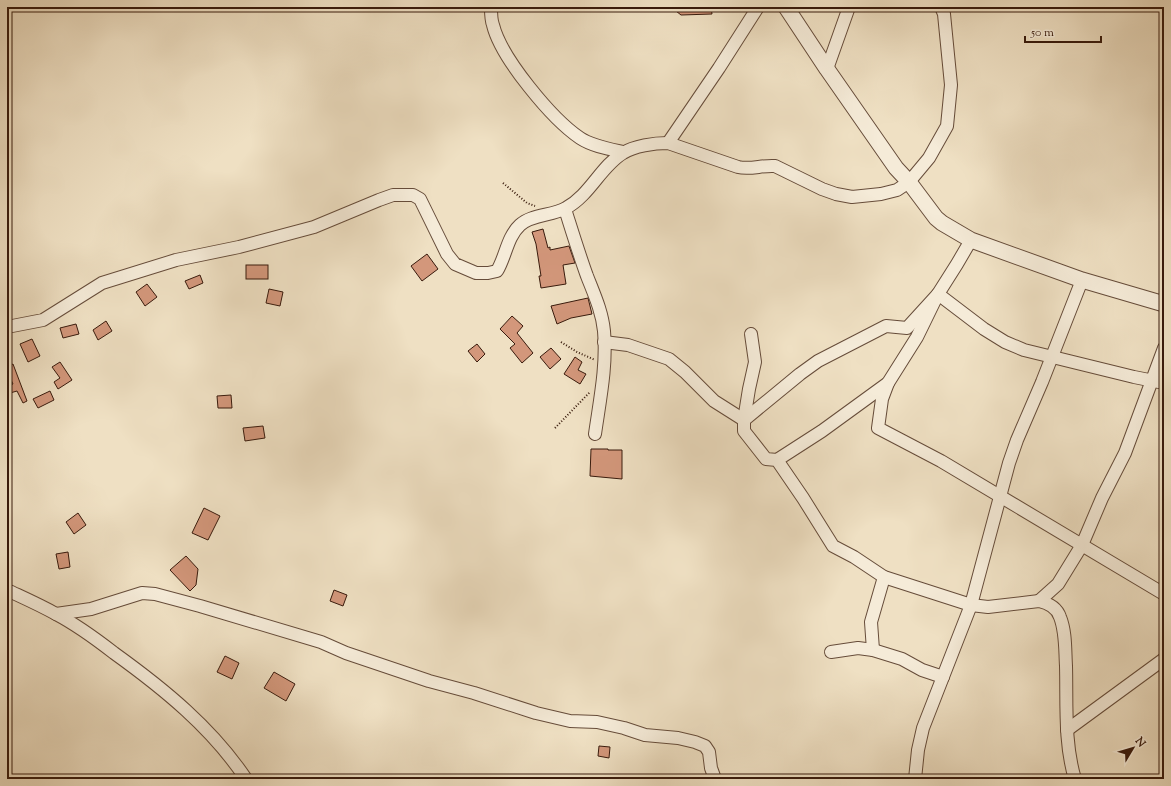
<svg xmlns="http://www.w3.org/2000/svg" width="1171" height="786" font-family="'Sorts Mill Goudy',serif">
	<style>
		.building { fill: #d3977b; stroke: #381a0c }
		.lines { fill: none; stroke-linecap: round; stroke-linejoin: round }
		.minor-casing { stroke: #664c3a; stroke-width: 14 }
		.tertiary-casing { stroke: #664c3a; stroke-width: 17 }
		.path { stroke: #381a0c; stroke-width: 2; stroke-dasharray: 1 2; stroke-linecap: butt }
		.minor { stroke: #f5ebd8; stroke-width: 12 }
		.tertiary { stroke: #f5ebd8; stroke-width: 15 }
	</style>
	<rect width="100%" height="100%" fill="#efe0c3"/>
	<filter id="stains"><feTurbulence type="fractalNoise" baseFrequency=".005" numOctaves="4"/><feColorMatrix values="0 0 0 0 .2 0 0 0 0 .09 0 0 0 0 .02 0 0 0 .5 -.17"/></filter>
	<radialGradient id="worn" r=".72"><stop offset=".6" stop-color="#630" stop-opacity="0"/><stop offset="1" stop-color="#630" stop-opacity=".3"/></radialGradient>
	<g class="building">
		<polygon points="671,7 711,7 712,14 681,15"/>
		<polygon points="543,229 548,248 550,247 550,250 569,246 575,263 563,265 566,284 541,288 539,276 541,276 536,244 532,232"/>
		<polygon points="427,254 438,269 422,281 411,266"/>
		<rect x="246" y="265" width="22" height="14"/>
		<polygon points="200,275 203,283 189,289 185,281"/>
		<polygon points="147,284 157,297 145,306 136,292"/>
		<polygon points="269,289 283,292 280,306 266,303"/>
		<polygon points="588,298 592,314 571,318 557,324 551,306"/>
		<polygon points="512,316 523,326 517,333 533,353 522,363 510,348 515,344 500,329"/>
		<polygon points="106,321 112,331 98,340 93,330"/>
		<polygon points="76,324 79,334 63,338 60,328"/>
		<polygon points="32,339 40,356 28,362 20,344"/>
		<polygon points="477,344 485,354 477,362 468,351"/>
		<polygon points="551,348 561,359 550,369 540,357"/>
		<polygon points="575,357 582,362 578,370 586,374 580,384 564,374"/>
		<polygon points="60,362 72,380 58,389 54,382 60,378 52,367"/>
		<polygon points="13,364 27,401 23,403 17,391 10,393 8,386 13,384 7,372 7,367"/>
		<polygon points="50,391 54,400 38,408 33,399"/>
		<polygon points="231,395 232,408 218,408 217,396"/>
		<polygon points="263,426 265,438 245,441 243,428"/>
		<polygon points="591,449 608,449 608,450 622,450 622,479 590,476"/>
		<polygon points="204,508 220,516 208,540 192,533"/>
		<polygon points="78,513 86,525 74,534 66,522"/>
		<polygon points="68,552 70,567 59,569 56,554"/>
		<polygon points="186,556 198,569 196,585 190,591 170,570"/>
		<polygon points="334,590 347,595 343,606 330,601"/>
		<polygon points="225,656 239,663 232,679 217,672"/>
		<polygon points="274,672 295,684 286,701 264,688"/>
		<polygon points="599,746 610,747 609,758 598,756"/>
	</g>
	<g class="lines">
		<defs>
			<g id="minor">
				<path d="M491 7C491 13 491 20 493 25 501 58 552 119 580 138 592 146 609 149 623 152"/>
				<polyline points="827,69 849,7"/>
				<polyline points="668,143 719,68 758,7"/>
				<path d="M565 209C572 231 579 254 587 276 594 294 602 311 604 331 607 366 600 399 595 434"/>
				<path d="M7 327 43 320 102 283 176 260 239 247 314 227 379 200 393 195H413L420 199 447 254 455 264 476 273H488L497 271C506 256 507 237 520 225 532 214 552 216 566 208 590 195 601 166 623 153 634 146 654 143 668 143L738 167C750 170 762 165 775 166L822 189 836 194 852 197 881 194 897 190 909 182 929 158 947 126 951 85 944 14 941 7"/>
				<path d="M604 342 628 345 669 359 685 372 714 401 744 420V431L766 459 777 460 803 498 833 546 854 557 884 577 971 605 988 607 1039 601C1048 603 1057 608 1060 617 1066 632 1065 650 1066 666 1067 703 1064 743 1075 779"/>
				<polyline points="888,383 882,399 878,428 941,461 1164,594"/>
				<polyline points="744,420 800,374 818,361 886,326 907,328 938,294 984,329 1005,342 1024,350 1134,377 1164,383"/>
				<polyline points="744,420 749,389 755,362 751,334"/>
				<polyline points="777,460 822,431 888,383 917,337 938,294 957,264 971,240"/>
				<path d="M7 590C24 598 40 605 56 614 77 625 96 639 114 653 164 689 212 728 246 779"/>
				<polyline points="1039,601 1058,584 1082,545 1102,498 1125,453 1164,348"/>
				<polyline points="56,614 91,609 142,593 155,594 200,606 321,642 346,653 429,681 474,693 536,713 570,721 597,722 624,728 645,735 678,738 695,742 705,746 709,752 711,768 715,779"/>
				<polyline points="873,650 871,622 884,577"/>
				<polyline points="831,652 858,648 873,650 902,659 922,670 943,677"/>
				<polyline points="1067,730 1164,659"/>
				<polyline points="915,779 918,750 923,728 971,605 1009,463 1017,440 1042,382 1082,280"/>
			</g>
			<polyline id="tertiary" points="786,7 827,69 896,168 909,182 936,218 942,223 971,240 1082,280 1164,304"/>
		</defs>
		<use href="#minor" class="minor-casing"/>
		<use href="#tertiary" class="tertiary-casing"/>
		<g class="path">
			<polyline points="503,183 527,203 535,206"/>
			<polyline points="561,342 577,352 595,360"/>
			<polyline points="555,428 590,392"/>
			<polyline points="582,779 600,776 624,775"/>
		</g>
		<use href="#minor" class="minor"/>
		<use href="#tertiary" class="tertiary"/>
	</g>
	<rect width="1171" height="786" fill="none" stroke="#efe0c3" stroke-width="24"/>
	<rect x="8" y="8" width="1155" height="770" fill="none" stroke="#381a0c" stroke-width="2"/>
	<rect x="12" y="12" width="1147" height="762" fill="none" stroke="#381a0c"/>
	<g transform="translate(1133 748) rotate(52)" stroke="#f5ebd8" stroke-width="3" paint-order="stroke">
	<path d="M0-3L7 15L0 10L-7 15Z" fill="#381a0c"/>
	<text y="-6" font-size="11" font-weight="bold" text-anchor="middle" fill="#381a0c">N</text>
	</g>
	<path d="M1025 36v6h76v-6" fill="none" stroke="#381a0c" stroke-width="2"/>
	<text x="1031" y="36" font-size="12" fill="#381a0c" stroke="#f5ebd8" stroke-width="3" paint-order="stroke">50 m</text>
	<rect width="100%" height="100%" filter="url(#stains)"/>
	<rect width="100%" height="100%" fill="url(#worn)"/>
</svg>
